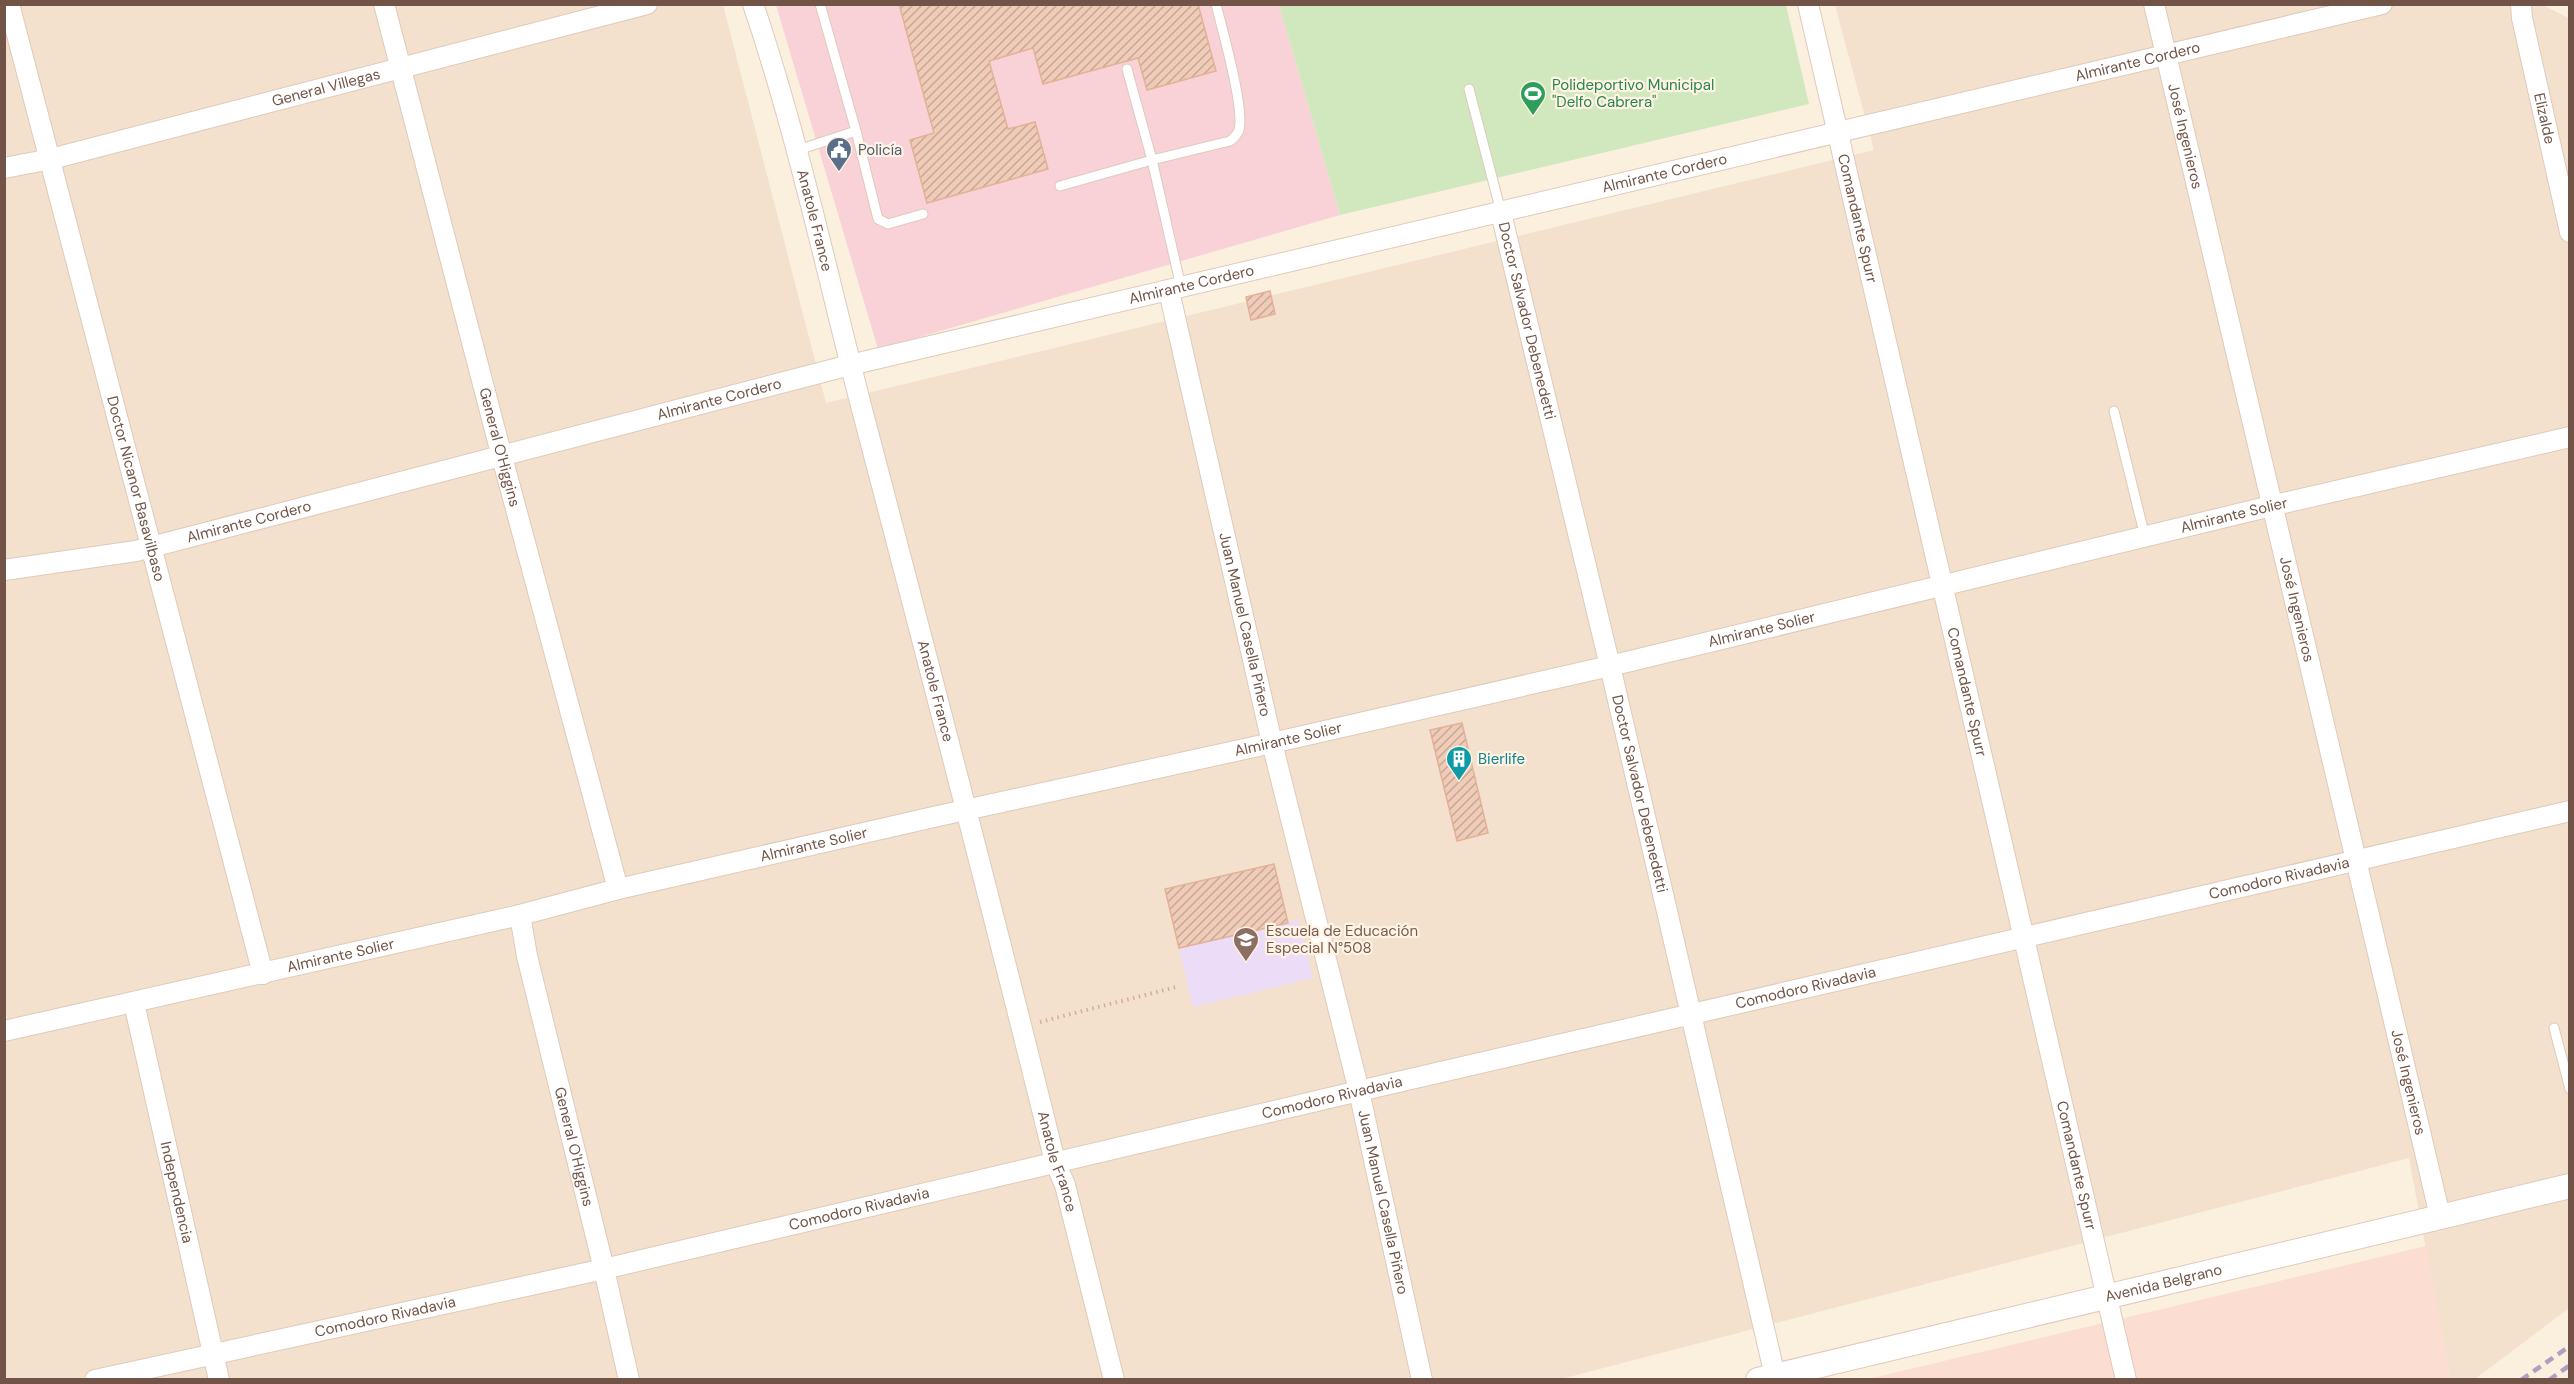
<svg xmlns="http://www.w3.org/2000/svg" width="2574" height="1384" font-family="'DM Sans',sans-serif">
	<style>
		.residential { fill: #f3e0cd }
		.commercial { fill: #fcddd2 }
		.education { fill: #ecdcf7 }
		.medical { fill: #f9d2d8 }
		.pitch { fill: #d1e8be }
		.building { fill: url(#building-hatch); stroke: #e3b197; stroke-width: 1.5 }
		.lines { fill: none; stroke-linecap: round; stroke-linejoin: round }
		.service-casing { stroke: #dfcabb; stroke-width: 11 }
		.minor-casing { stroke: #dfcabb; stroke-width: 22 }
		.tertiary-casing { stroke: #dfcabb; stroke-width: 26 }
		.path { stroke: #d4ae9b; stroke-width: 4; stroke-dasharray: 1.5 4.5; stroke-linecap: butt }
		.service { stroke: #fff; stroke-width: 9 }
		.minor { stroke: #fff; stroke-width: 20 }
		.tertiary { stroke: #fff; stroke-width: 24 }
		.rail { stroke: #b19fc3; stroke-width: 4.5; stroke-dasharray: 9 6; stroke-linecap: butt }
		.labels { text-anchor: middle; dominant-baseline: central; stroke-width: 4.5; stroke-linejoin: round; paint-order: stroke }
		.street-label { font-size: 15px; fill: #715447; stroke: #fff3e4 }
		.leisure-label { font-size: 15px; fill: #27864d; stroke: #fff3e4; text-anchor: start }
		.service-label { font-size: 15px; fill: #4e5e75; stroke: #fff3e4; text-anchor: start }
		.culture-label { font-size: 15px; fill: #0d838f; stroke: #fff3e4; text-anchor: start }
		.education-label { font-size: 15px; fill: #785e54; stroke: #fff3e4; text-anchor: start }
	</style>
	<defs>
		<pattern id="building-hatch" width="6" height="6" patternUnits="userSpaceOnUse" patternTransform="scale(1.5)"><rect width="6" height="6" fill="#f0cbb7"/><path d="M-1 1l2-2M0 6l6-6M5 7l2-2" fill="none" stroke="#c7a797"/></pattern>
	</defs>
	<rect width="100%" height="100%" fill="#fbefde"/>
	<polygon class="residential" points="2540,4 2569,18 2569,1308 2475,1379 2450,1379 2409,1158 1561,1379 5,1380 5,5 723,5 826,403 1874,150 1835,5"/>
	<polygon class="commercial" points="2426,1246 2450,1379 1864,1380"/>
	<polygon class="education" points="1299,920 1313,978 1193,1007 1179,948"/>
	<polygon class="medical" points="776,5 1279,5 1340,215 878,349"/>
	<polygon class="pitch" points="1279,5 1786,5 1809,104 1340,215"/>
	<g class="building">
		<polygon points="899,4 1198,4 1216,71 1147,90 1138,58 1043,84 1033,48 989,61 1008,129 1035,122 1048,169 927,203 910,140 934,133"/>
		<polygon points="1270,291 1275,314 1251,320 1246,297"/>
		<polygon points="1462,723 1488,833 1457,841 1430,730"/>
		<polygon points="1274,864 1288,923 1179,948 1165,889"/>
	</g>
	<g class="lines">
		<defs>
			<g id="service">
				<polyline points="1469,89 1501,212"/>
				<polyline points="856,131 878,219 888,224 923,214"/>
				<polyline points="798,150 856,131 820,4"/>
				<polyline points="1060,186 1152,160 1127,69"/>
				<path d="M1181 287 1152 160 1230 141C1234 138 1237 135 1239 130 1245 109 1222 29 1216 4"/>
				<polyline points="2114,411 2145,537"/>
				<polyline points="2554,1028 2570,1089"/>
			</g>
			<g id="minor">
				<path id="s1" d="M9 4 263 974"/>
				<path id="s2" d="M384 4 502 457 618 889"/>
				<path id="s3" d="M753 4C799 140 828 279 864 417 929 665 994 913 1055 1162L1065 1185 1114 1380"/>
				<path id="s4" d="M1808 4 2126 1380"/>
				<path id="s5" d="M2154 4 2440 1216"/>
				<path id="s6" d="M2521 4 2522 18 2570 232"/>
				<path id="s7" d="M4 168 51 159 647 4"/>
				<path id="s8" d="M1501 213 1610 666 1775 1376"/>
				<path id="s9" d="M1169 291 1272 743 1359 1091 1422 1380"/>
				<path id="s10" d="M4 570 136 551 850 365 2382 4"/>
				<path id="s11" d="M520 915 527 956 604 1269 629 1380"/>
				<path id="s12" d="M134 1003 219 1380"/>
				<path id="s13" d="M4 1031 520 915 618 889 938 816 1272 743 1610 666 2271 506 2570 437"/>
				<path id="s14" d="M95 1380 604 1269 1359 1091 2570 811"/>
			</g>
			<g id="tertiary">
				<path id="s15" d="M1758 1380 2570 1186"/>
			</g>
		</defs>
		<use href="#service" class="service-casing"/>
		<use href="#minor" class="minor-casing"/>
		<use href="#tertiary" class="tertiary-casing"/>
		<polyline class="path" points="1040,1022 1176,987"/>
		<use href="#service" class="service"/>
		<use href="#minor" class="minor"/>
		<use href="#tertiary" class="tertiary"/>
		<g class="rail">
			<polyline points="2521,1380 2570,1346"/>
			<polyline points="2549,1380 2570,1365"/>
		</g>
	</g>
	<defs>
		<symbol id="stadium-pin" viewBox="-11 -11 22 30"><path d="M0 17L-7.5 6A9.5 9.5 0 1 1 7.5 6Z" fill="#2e9e5b" stroke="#fff3e4"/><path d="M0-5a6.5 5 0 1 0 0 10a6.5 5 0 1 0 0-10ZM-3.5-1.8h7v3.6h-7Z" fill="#fff"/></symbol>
		<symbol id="civic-pin" viewBox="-11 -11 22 30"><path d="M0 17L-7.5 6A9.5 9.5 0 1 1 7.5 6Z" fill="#5c6f8a" stroke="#fff3e4"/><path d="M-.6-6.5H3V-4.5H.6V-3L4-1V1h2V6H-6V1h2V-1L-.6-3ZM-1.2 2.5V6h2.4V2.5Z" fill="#fff"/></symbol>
		<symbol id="building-pin" viewBox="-11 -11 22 30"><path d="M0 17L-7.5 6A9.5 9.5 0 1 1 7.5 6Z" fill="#0f9aa8" stroke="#fff3e4"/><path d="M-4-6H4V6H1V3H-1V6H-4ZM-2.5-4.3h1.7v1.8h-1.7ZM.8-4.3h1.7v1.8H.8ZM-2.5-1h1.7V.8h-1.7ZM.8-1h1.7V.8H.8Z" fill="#fff"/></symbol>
		<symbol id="school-pin" viewBox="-11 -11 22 30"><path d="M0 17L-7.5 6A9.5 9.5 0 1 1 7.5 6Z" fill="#8d6e63" stroke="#fff3e4"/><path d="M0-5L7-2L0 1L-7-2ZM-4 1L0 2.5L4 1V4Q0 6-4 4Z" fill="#fff"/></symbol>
	</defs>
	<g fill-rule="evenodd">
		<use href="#stadium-pin" x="1518" y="79" width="30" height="40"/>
		<use href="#civic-pin" x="824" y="135" width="30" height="40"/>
		<use href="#building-pin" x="1444" y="744" width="30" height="40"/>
		<use href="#school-pin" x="1231" y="925" width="30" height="40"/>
	</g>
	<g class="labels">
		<g class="street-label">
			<text stroke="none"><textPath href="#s10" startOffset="2194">Almirante Cordero</textPath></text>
			<text stroke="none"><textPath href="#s7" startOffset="332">General Villegas</textPath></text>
			<text stroke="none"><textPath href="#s6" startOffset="117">Elizalde</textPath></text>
			<text stroke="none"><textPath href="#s5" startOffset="136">José Ingenieros</textPath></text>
			<text stroke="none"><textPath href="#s10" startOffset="1708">Almirante Cordero</textPath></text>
			<text stroke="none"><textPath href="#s4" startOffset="220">Comandante Spurr</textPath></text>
			<text stroke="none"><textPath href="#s3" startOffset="225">Anatole France</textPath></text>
			<text stroke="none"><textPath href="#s10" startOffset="1222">Almirante Cordero</textPath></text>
			<text stroke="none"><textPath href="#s8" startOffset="111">Doctor Salvador Debenedetti</textPath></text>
			<text stroke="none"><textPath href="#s10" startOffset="736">Almirante Cordero</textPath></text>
			<text stroke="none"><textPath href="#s2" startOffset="458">General O'Higgins</textPath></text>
			<text stroke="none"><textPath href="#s1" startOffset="501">Doctor Nicanor Basavilbaso</textPath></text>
			<text stroke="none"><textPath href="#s13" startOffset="2289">Almirante Solier</textPath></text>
			<text stroke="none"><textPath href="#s10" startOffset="250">Almirante Cordero</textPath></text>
			<text stroke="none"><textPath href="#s5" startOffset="622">José Ingenieros</textPath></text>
			<text stroke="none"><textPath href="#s9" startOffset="342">Juan Manuel Casella Piñero</textPath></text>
			<text stroke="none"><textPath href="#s13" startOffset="1803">Almirante Solier</textPath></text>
			<text stroke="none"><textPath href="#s3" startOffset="711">Anatole France</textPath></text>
			<text stroke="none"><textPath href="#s4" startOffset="706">Comandante Spurr</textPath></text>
			<text stroke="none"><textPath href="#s13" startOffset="1317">Almirante Solier</textPath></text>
			<text stroke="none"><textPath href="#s8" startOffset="597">Doctor Salvador Debenedetti</textPath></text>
			<text stroke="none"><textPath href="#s13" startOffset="831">Almirante Solier</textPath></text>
			<text stroke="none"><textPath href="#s14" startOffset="2241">Comodoro Rivadavia</textPath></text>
			<text stroke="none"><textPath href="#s13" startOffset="345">Almirante Solier</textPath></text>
			<text stroke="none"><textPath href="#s14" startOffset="1755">Comodoro Rivadavia</textPath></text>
			<text stroke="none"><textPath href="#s5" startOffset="1108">José Ingenieros</textPath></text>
			<text stroke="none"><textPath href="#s14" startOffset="1269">Comodoro Rivadavia</textPath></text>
			<text stroke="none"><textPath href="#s11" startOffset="238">General O'Higgins</textPath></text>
			<text stroke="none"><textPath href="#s3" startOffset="1197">Anatole France</textPath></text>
			<text stroke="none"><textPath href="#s4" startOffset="1192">Comandante Spurr</textPath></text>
			<text stroke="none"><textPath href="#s12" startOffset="194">Independencia</textPath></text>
			<text stroke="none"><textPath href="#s9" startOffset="936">Juan Manuel Casella Piñero</textPath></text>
			<text stroke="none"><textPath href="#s14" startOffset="783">Comodoro Rivadavia</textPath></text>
			<text stroke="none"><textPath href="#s15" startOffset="417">Avenida Belgrano</textPath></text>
			<text stroke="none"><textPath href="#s14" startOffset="297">Comodoro Rivadavia</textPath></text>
		</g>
		<g class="leisure-label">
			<text x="1552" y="85">Polideportivo Municipal<tspan x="1552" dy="17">"Delfo Cabrera"</tspan></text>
		</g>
		<g class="service-label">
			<text x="858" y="150">Policía</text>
		</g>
		<g class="culture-label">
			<text x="1478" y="759">Bierlife</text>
		</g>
		<g class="education-label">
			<text x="1266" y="931">Escuela de Educación<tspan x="1266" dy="17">Especial N°508</tspan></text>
		</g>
	</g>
	<rect width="2574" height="1384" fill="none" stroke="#715447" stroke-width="12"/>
</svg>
